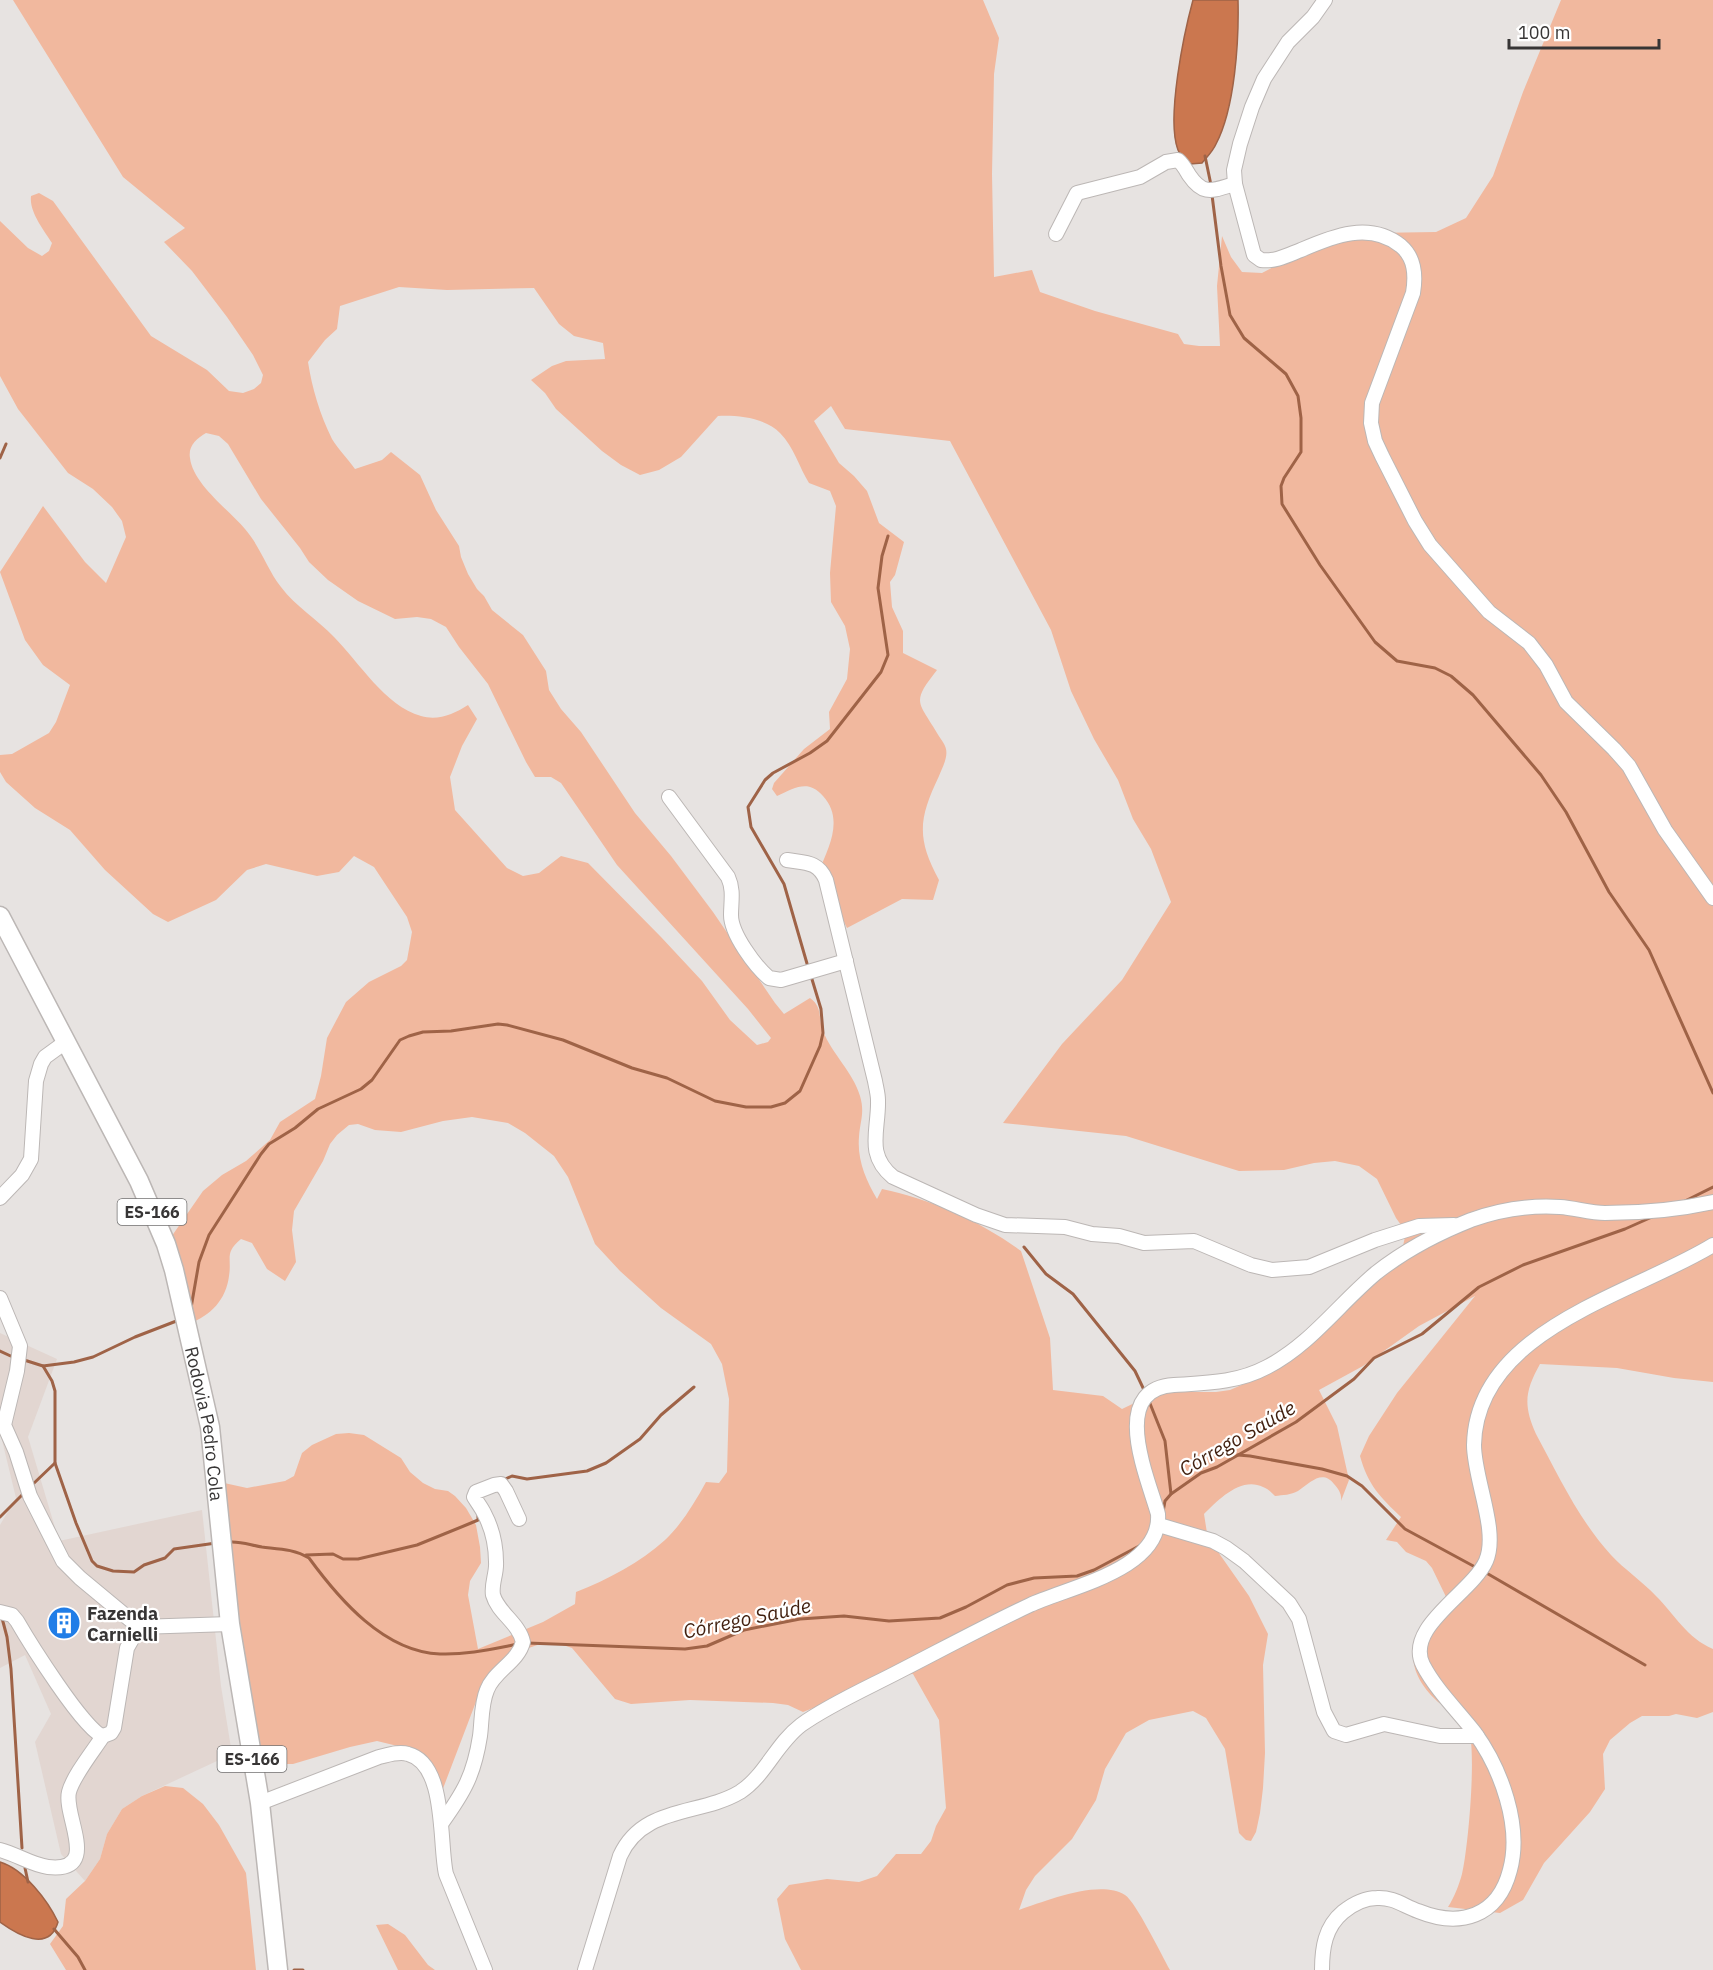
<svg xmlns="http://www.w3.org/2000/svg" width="1713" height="1970" font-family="'IBM Plex Sans',sans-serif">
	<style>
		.built { fill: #e2d6d1 }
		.green { fill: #f1b89e; fill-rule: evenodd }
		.water { fill: #cb774f; stroke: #9f6347; stroke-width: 1.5 }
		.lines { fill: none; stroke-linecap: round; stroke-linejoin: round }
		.stream { stroke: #9f6347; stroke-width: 3 }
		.minor-casing { stroke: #bcb7b5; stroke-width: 16 }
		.major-casing { stroke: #bcb7b5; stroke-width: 21 }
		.minor { stroke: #fff; stroke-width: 14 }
		.major { stroke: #fff; stroke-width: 18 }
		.labels { text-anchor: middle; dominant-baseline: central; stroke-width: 4.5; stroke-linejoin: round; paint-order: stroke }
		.shield { fill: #fff; stroke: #737272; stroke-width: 1.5 }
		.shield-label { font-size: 16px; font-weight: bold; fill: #373535 }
		.street-label { font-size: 18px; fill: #373535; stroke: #fff }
		.poi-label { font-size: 18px; font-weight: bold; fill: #373535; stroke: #fff; text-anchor: start }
		.water-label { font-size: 20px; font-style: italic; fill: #411f0e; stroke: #fff }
	</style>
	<rect width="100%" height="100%" fill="#e7e3e1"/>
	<polygon class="built" points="0,1333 57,1359 28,1437 59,1541 202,1510 221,1686 232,1754 142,1796 122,1809 107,1834 100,1859 85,1881 61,1854 35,1742 51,1714 25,1655 0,1668 0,1525 16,1498 0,1432"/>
	<g class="green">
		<path d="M13 0H983L999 38 994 74 992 174 994 277 1032 270 1040 292 1095 311 1178 334 1184 344 1199 346H1220L1217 286 1222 236 1231 257 1242 272 1262 273 1310 248 1373 233 1436 232 1466 218 1493 176 1523 92 1561 0H1713V1382L1674 1378 1617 1368 1540 1364C1525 1391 1523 1405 1536 1434 1558 1475 1579 1520 1611 1555 1625 1570 1642 1581 1656 1596 1675 1615 1687 1638 1713 1649V1712L1697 1718 1676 1714 1669 1716H1642L1630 1723 1610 1740 1603 1754 1605 1789 1590 1812 1544 1863 1523 1900 1500 1913 1448 1907C1454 1898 1459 1885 1462 1874 1468 1850 1478 1743 1467 1724 1460 1712 1448 1710 1438 1702 1422 1688 1406 1664 1417 1642 1423 1629 1440 1614 1449 1603L1432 1568 1426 1561 1406 1552 1397 1542 1386 1540 1401 1517C1380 1497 1368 1485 1360 1456L1369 1436 1397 1393 1475 1296 1419 1326 1363 1366 1319 1390 1337 1426 1349 1480 1341 1501C1342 1495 1339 1489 1334 1484 1322 1469 1310 1483 1298 1491 1291 1495 1283 1495 1275 1496 1272 1493 1267 1488 1263 1487 1241 1476 1218 1500 1204 1514L1207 1533 1216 1549 1249 1596 1268 1634 1263 1665 1265 1753 1263 1788 1260 1813 1256 1832 1251 1841 1246 1840 1239 1833 1225 1749 1206 1718 1193 1711 1149 1720 1126 1733 1105 1769 1096 1800 1072 1839 1035 1876 1026 1890 1019 1910C1046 1901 1099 1879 1125 1895 1136 1902 1162 1956 1170 1970H801L785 1939 777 1899 789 1885 827 1879 859 1882 877 1876 896 1854H921L931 1841 936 1826 946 1808 939 1720 913 1674 897 1675 803 1712 788 1705 773 1703 690 1700 631 1704 615 1699 572 1648 557 1643H543L523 1650 482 1686 439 1799 414 1750 377 1741 350 1747 293 1764H269L244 1760 215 1481 247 1488 285 1481 294 1476 302 1453 312 1445 336 1434 349 1433 364 1435 401 1458 410 1472 423 1483 435 1489 448 1491 455 1496 466 1508 476 1525 480 1547 481 1563 470 1581 468 1595 478 1649 543 1622 575 1604 576 1592C607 1580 641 1562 665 1540 682 1524 695 1502 706 1482L719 1483 727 1472 729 1399 722 1364 711 1344 661 1308 620 1271 595 1244 568 1177 554 1156 525 1133 508 1123 472 1117 443 1121 401 1132 375 1130 358 1124 349 1125 337 1135 330 1144 323 1161 294 1211 292 1230 296 1262 285 1281 267 1269 252 1243 241 1239C224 1253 232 1258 229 1276 226 1300 211 1315 189 1324L167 1243 203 1191 222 1175 246 1161 270 1140 280 1122 315 1099 321 1076 327 1038 346 1002 369 982 401 966 407 960 412 932 407 917 374 867 354 856 339 872 317 876 266 864 247 870 216 900 168 922 153 914 105 870 70 830 35 808 6 782 0 772V755L12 754 49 733 56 722 70 685 43 665 25 640 0 572 43 506 85 562 106 583 126 537 122 521 112 507 93 489 68 473 18 409 0 376V221L28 248 42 256 49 251 52 243C44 230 29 212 31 196L39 193 53 201 151 336 207 370 229 391 243 393 254 389 261 383 263 375 253 355 227 317 192 271 164 242 185 228 123 177ZM399 287 447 290 534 288 559 324 574 336 603 343 605 359 566 361 552 366 531 380 545 393 556 409 602 451 621 465 640 475 659 470 681 457 718 416C738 415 766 418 780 433 794 447 799 467 809 483L830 491 836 506 830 573 831 602 845 626 850 649 847 679 829 712 830 729 804 749 774 783 772 789 777 796C795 788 808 779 823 796 844 819 829 847 819 871L847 928 902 899 933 900 939 880C916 838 919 818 939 776 942 768 948 758 946 749 945 744 940 738 937 733 918 701 911 703 937 670L903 653V631L892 607 890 582 895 575 904 542 879 523 867 491 854 476 839 463 814 421 831 406 845 429 950 441 1051 630 1071 691 1094 739 1118 780 1133 819 1151 849 1171 902 1122 980 1062 1044 1003 1123 1126 1136 1239 1171 1284 1170 1314 1163 1335 1161 1359 1166 1377 1179 1396 1218 1406 1232 1403 1246 1397 1257 1260 1377 1230 1390 1216 1392H1175L1147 1397 1122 1409 1103 1396 1053 1390 1050 1338 1021 1251C980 1221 931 1199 882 1189L877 1199C866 1180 857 1160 859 1137 860 1121 865 1113 860 1096 853 1072 832 1054 823 1031 818 1019 823 1007 810 998L784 1014 775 1003 713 912 671 856 635 813 581 732 561 709 549 690 546 671 523 635 492 610 484 596 477 589 468 574 461 557 459 546 436 510 420 475 391 452 382 460 355 469C348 459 338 449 332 439 320 415 312 388 308 362L325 340 337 329 340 306ZM206 433 219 436 228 444 261 499 300 548 309 562 328 580 358 601 395 619 417 617 431 619 446 627 459 647 488 684 526 762 535 777H551L561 783 617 865 748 1009 771 1038 768 1042 757 1045 730 1020 702 981 661 937 588 863 561 856 539 873 523 876 507 868 455 810 450 777 462 746 477 719 468 705C454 714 438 721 421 716 385 706 359 662 334 637 317 619 296 607 281 587 267 569 260 546 245 529 229 510 193 484 190 458 188 446 196 439 206 433Z"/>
		<polygon points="165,1786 183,1788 203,1804 219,1825 246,1873 256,1970 66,1970 50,1944 63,1926 66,1899 85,1881 100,1859 107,1834 122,1809 142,1796"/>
		<polygon points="388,1924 405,1935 428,1965 435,1970 398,1970 376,1925"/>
	</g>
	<g class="water">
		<path d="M1193 0H1238C1239 41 1235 108 1216 144 1213 151 1207 157 1202 163L1190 164C1186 160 1180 155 1178 150 1166 119 1184 33 1193 0Z"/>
		<path d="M0 1862C24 1869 48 1901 58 1922 49 1953 18 1935 0 1922Z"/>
	</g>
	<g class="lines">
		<g class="stream">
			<polyline points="1205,156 1211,185"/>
			<polyline points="1212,195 1221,266 1230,315 1244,338 1286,374 1298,396 1301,418 1301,452 1284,478 1281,486 1282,504 1320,565 1375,642 1397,661 1435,668 1451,676 1473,695 1541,775 1566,812 1609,892 1649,950 1713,1093"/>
			<polyline points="0,458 6,444"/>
			<polyline points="808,967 784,884 751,827 748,807 765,780 773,773 810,753 827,741 881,672 888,655 878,588 882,556 888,536"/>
			<polyline points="1685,1201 1713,1187"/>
			<polyline points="1024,1247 1046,1274 1073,1294 1135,1371 1145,1392"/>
			<polyline points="191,1308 199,1262 209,1235 261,1154 269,1144 295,1128 318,1109 361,1089 372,1080 400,1040 409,1036 423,1032 451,1031 498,1024 507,1025 563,1040 632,1068 667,1078 715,1101 746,1107 771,1107 785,1103 800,1091 820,1046 823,1033 821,1009 811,976"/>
			<polyline points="0,1351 15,1358"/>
			<polyline points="21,1359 43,1366 52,1381 55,1391 55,1463 76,1523 92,1561 97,1566 113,1571 134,1572 144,1565 165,1558 174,1549 216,1543"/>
			<polyline points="43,1366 74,1362 93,1357 135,1337 179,1320"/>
			<polyline points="1149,1401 1165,1441 1171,1494"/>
			<polyline points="1238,1455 1250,1456 1322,1469 1347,1476 1362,1486 1405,1529 1477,1568"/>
			<polyline points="501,1481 512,1476 527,1479 587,1471 606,1463 640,1439 661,1415 694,1387"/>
			<polyline points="32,1485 55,1463"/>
			<polyline points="1163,1512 1165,1501 1171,1494 1201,1473 1217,1467 1296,1422 1354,1379 1374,1358 1422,1334 1479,1287 1523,1265 1625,1229 1652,1217"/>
			<polyline points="0,1517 24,1493"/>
			<path d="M229 1542C241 1541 250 1545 262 1547 279 1549 294 1549 309 1558 339 1599 384 1652 440 1654 466 1655 492 1649 518 1644"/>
			<polyline points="306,1555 333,1554 343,1559 358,1559 417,1545 471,1523 478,1520 478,1514"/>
			<polyline points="1483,1571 1645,1665"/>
			<polyline points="2,1618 7,1637 11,1669 22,1848"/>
			<polyline points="527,1643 685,1649 707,1646 744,1630 800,1619 844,1616 889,1621 940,1618 966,1607 1007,1585 1034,1578 1077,1576 1094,1570 1141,1545"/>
			<polyline points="25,1868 28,1882"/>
			<polyline points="54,1929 78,1957 85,1970"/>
			<polyline points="294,1970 303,1970"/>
		</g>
		<defs>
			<g id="minor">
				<path d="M1325 0 1313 17 1288 42 1264 79 1252 107 1240 144 1234 170 1235 184 1254 255 1261 260C1275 262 1288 255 1301 250 1333 236 1370 221 1401 246 1415 258 1416 275 1413 293L1372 403 1371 423 1375 441 1382 456 1415 521 1430 545 1489 612 1529 643 1546 665 1566 702 1614 749 1629 766 1665 830 1713 898"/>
				<path d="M1056 234 1077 193 1140 177 1166 162 1178 160C1183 164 1186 170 1189 175 1204 197 1213 190 1235 184"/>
				<path d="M669 797 728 877C734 890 731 902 731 915 731 934 755 966 769 978L781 980 846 961"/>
				<path d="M787 860C805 863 818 861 826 880L875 1081C876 1087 878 1094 878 1100 879 1130 865 1154 893 1177L976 1215 1005 1225 1065 1227 1092 1234 1119 1236 1144 1243 1194 1241 1251 1265 1272 1270 1309 1267 1375 1240 1419 1226 1454 1225"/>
				<polyline points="0,1198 22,1175 31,1159 36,1081 41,1064 45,1057 67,1041"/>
				<polyline points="0,1298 20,1346 17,1371 4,1425 16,1452 30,1496 63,1561 80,1578 139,1627 230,1624"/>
				<polyline points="1159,1525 1213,1541 1226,1548 1244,1561 1289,1603 1299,1619 1324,1712 1334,1731 1346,1735 1384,1724 1440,1736 1477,1736"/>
				<path d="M0 1612 12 1615 17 1621C28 1640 85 1732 103 1736"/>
				<path d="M260 1803 379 1757C388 1755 399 1751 408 1754 447 1764 439 1844 446 1874L485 1970"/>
				<path d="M441 1824C464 1792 474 1775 480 1736 482 1721 481 1704 487 1690 494 1671 518 1662 523 1642 519 1623 498 1613 493 1595 491 1584 497 1573 496 1562 496 1545 492 1528 484 1513 481 1507 477 1502 474 1497L476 1492 494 1485 501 1484 506 1491 519 1519"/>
				<path d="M0 1850C16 1854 32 1865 48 1867 102 1873 63 1816 69 1792 73 1776 94 1750 103 1736L111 1733 114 1728 127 1648 139 1627"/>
				<path d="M585 1970 620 1856C643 1805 700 1816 740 1792 765 1776 776 1744 801 1725 827 1706 867 1688 896 1673 941 1650 985 1626 1030 1605 1068 1587 1162 1570 1158 1514 1148 1478 1108 1389 1174 1385 1206 1383 1237 1383 1267 1367 1310 1345 1339 1304 1376 1273 1404 1251 1438 1233 1471 1220 1499 1210 1530 1205 1560 1207 1575 1208 1590 1213 1605 1213 1642 1213 1677 1210 1713 1202"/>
				<path d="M1322 1970C1322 1948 1325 1927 1343 1912 1353 1904 1365 1898 1377 1898 1393 1897 1404 1906 1418 1911 1460 1928 1498 1917 1510 1870 1522 1826 1501 1769 1475 1733 1458 1711 1436 1690 1423 1665 1404 1627 1472 1593 1486 1561 1499 1531 1474 1479 1474 1445 1476 1329 1634 1294 1713 1245"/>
			</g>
			<g id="major">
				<path id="s1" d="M0 916 139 1181 166 1244 174 1270 210 1427 230 1624 260 1803 278 1970"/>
			</g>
		</defs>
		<use href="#minor" class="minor-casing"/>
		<use href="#major" class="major-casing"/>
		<use href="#minor" class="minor"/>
		<use href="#major" class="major"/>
	</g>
	<defs>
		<symbol id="building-disc" viewBox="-11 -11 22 22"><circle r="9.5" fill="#207de7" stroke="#fff"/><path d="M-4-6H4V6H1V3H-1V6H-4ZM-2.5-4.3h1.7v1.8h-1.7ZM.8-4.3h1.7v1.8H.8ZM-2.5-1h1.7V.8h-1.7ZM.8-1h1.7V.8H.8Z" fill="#fff"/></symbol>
	</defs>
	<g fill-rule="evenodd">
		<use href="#building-disc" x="45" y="1604" width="38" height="38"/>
	</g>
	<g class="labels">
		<g class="shield">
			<rect x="117.5" y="1199" width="69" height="26" rx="4.5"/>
			<rect x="217.5" y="1746" width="69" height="26" rx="4.5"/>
		</g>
		<g class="shield-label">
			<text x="152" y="1212">ES-166</text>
			<text x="252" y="1759">ES-166</text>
		</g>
		<g class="street-label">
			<text stroke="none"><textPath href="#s1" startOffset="552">Rodovia Pedro Cola</textPath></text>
		</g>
		<g class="poi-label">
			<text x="87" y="1613">Fazenda<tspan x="87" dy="21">Carnielli</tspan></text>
		</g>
		<g class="water-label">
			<text transform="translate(1237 1438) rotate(-30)">Córrego Saúde</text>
			<text transform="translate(747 1618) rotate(-12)">Córrego Saúde</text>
		</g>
	</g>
	<path d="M1509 39v9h150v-9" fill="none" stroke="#373535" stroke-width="3"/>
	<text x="1518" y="39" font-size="18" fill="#373535" stroke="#ffffff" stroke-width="4.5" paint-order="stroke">100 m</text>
</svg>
